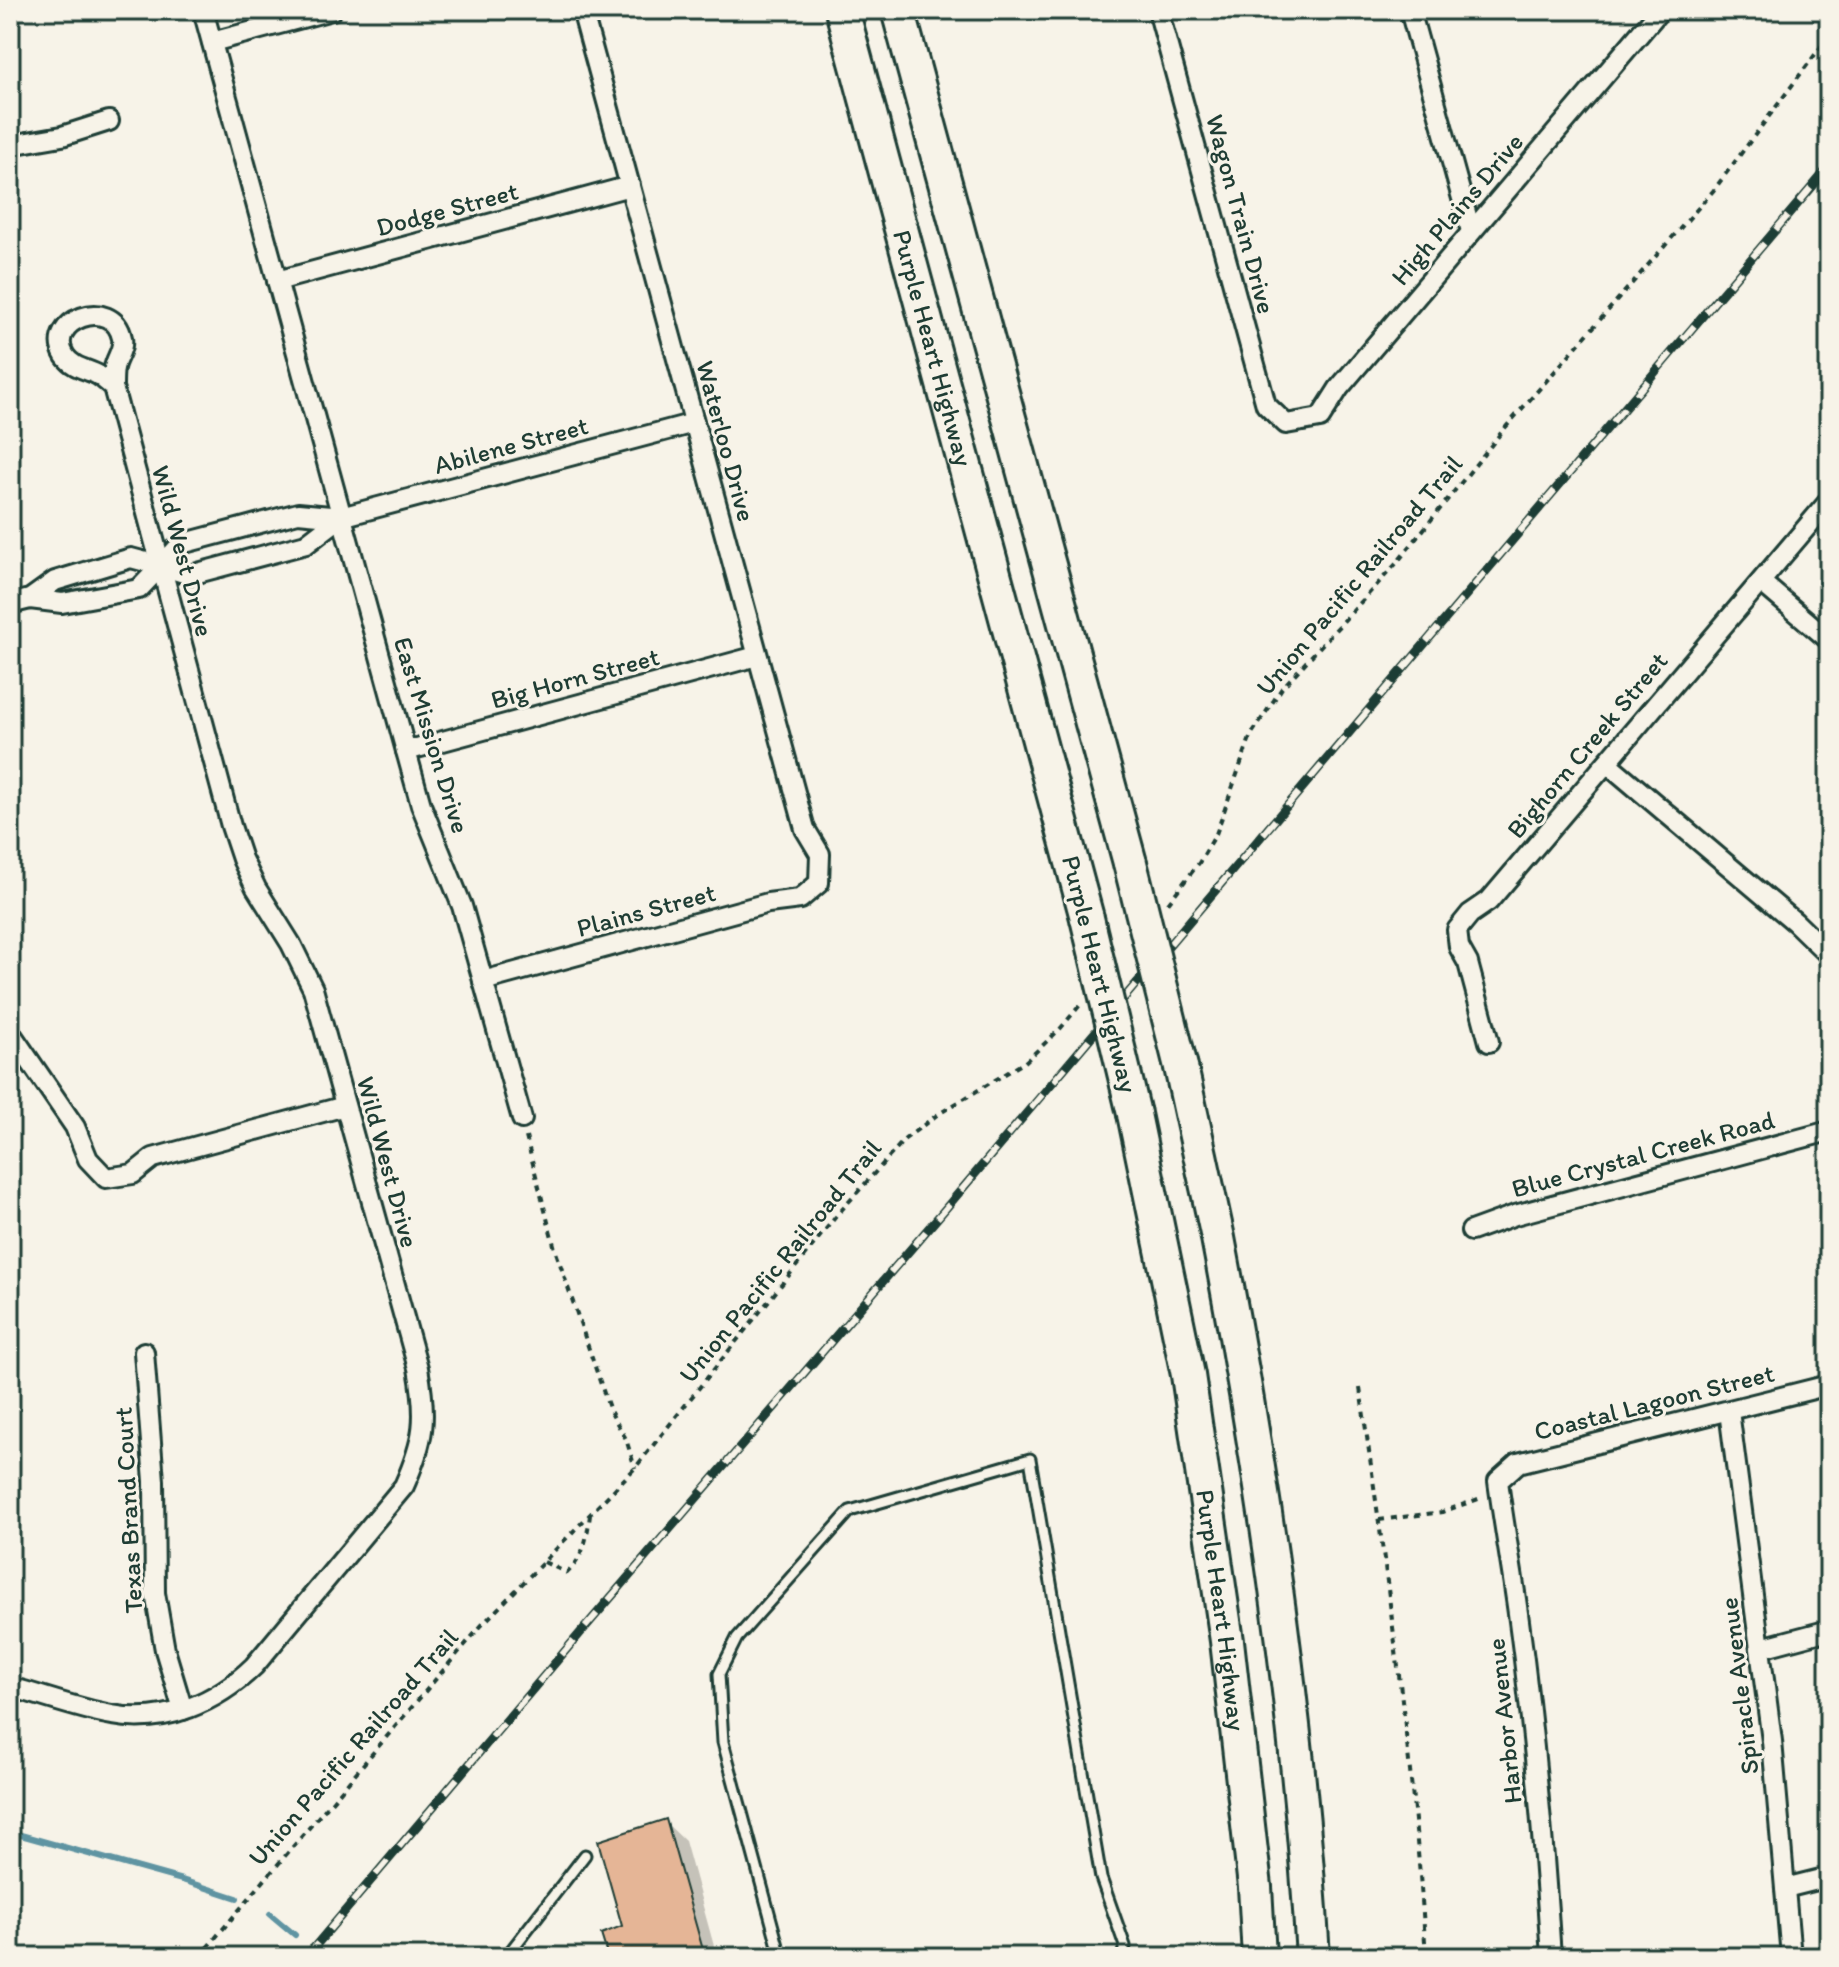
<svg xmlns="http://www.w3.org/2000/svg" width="1839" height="1967" font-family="Itim,sans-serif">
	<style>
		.shadow { fill: #0003 }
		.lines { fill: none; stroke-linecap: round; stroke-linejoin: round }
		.stream { stroke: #5f94a2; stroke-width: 6 }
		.building { fill: #e5b596; stroke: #1f3d34; stroke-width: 2 }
		.lane-casing { stroke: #1f3d34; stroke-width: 15 }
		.street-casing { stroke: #1f3d34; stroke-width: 24 }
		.highway-casing { stroke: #1f3d34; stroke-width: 38 }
		.path { stroke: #1f3d34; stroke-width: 4; stroke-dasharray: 6 6; stroke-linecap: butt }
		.lane { stroke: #f7f3e8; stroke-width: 9 }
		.street { stroke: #f7f3e8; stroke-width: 18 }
		.highway { stroke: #f7f3e8; stroke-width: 32 }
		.rail-casing { stroke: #1f3d34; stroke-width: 9 }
		.rail { stroke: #f7f3e8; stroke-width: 6; stroke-dasharray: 18; stroke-linecap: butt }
		.highway-bridge-casing { stroke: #1f3d34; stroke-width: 38; stroke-linecap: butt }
		.highway-bridge { stroke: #f7f3e8; stroke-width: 32 }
		.labels { text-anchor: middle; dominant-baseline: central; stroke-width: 6; stroke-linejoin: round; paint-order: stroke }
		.street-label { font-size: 26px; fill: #1f3d34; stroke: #f7f3e8 }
	</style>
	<rect width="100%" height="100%" fill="#f7f3e8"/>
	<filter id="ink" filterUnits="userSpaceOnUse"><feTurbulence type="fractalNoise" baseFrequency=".0125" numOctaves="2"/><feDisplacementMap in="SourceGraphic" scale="16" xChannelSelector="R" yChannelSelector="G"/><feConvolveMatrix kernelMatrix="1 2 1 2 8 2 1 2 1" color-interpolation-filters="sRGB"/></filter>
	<g filter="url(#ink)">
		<polygon class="shadow" points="665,1822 685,1841 717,1957 610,1957 625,1928"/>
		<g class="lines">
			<g class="stream">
				<polyline points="10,1832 182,1880 237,1898"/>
				<polyline points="270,1914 295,1935"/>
			</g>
		</g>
		<polygon class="building" points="666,1819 705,1957 608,1957 601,1934 622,1926 598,1841"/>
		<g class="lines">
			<defs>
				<g id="lane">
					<polyline points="506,1957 585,1855"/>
					<polyline points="781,1957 723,1742 719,1674 737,1638 850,1511 1030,1459 1101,1878 1125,1946 1122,1957"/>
				</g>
				<g id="street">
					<polyline points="203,10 406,751 421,805 462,906 522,1119"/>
					<polyline points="1158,10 1266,405 1286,424 1320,418 1339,388 1660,10"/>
					<polyline points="1410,10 1471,231"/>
					<polyline points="212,42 332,10"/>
					<polyline points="10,145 62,136 109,121"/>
					<polyline points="277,281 630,186"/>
					<polyline points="1761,582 1829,640"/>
					<polyline points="30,599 62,603 139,589 161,566 190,575 306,544 341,517"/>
					<polyline points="10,604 30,599 55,581 131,558 161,566 181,544 298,513 341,517 694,423"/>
					<polyline points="406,751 757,656"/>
					<polyline points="1607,763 1795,922 1829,955"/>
					<polyline points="483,981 768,903 800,899 819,883 820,854 805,829 582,10"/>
					<polyline points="10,1032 75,1127 88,1159 106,1178 133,1174 153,1158 345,1106"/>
					<polyline points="1489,1042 1468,963 1459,947 1457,930 1470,914 1489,901 1829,501"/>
					<polyline points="1471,1231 1515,1215 1829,1131"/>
					<polyline points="144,1352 154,1481 155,1593 165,1650 183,1710"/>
					<polyline points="1729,1411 1772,1741 1791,1957"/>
					<polyline points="1761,1648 1829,1630"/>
					<path d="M10 1687C44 1696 78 1709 112 1715 166 1725 217 1702 254 1666L404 1486C425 1439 427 1418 418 1368L313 989 291 944 256 888 242 859 231 826 113 387C113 381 113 374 114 368 116 357 124 350 122 338 113 294 43 321 65 356 73 368 87 369 98 375 103 378 108 383 113 387"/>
					<polyline points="1785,1888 1829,1877"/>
					<path d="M1551 1957C1544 1845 1534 1732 1519 1621 1513 1574 1504 1527 1498 1481L1518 1463 1829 1385"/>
				</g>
				<g id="highway">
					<path id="s1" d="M842 10 1087 918"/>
					<polyline points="898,10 1130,863"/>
					<path d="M1181 1067C1193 1124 1206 1181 1218 1238 1263 1475 1299 1716 1313 1957"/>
					<path id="s2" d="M1134 1114 1188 1375 1227 1641 1255 1887 1259 1957"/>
				</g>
			</defs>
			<use href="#lane" class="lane-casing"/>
			<use href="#street" class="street-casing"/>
			<use href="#highway" class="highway-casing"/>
			<g class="path">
				<polyline points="1168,903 1199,863 1216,834 1251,735 1282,688 1395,565 1505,428 1713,191 1829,36"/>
				<polyline points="526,1137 555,1249 610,1411 626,1439 635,1468"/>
				<path d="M1360 1388C1387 1577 1414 1767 1426 1957"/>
				<polyline points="1379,1520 1442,1512 1481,1498"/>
				<path d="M544 1562 567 1573C584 1557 587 1538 590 1515"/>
				<polyline points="199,1957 481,1626 635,1468 838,1214 905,1139 937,1115 1025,1062 1060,1029 1081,1004"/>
			</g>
			<use href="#lane" class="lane"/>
			<use href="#street" class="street"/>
			<use href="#highway" class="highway"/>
			<defs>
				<polyline id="rail" points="306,1957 582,1631 946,1208 1829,167"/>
			</defs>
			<use href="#rail" class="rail-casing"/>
			<use href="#rail" class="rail"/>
			<defs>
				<g id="highway-bridge">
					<polyline points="1130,863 1181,1067"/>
					<polyline points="1087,918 1134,1114"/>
				</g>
			</defs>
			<use href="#highway-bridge" class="highway-bridge-casing"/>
			<use href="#highway-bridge" class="highway-bridge"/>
		</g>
	</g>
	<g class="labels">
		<g class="street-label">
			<text transform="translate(447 209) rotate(-15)">Dodge Street</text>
			<text transform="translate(1457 209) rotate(-50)">High Plains Drive</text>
			<text transform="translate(1241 214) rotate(75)">Wagon Train Drive</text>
			<text stroke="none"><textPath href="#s1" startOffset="350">Purple Heart Highway</textPath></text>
			<text transform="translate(726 441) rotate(75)">Waterloo Drive</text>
			<text transform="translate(511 445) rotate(-15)">Abilene Street</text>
			<text transform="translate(183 551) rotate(75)">Wild West Drive</text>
			<text transform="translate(1359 575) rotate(-50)">Union Pacific Railroad Trail</text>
			<text transform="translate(575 678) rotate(-15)">Big Horn Street</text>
			<text transform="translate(432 735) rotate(73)">East Mission Drive</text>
			<text transform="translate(1587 745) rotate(-50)">Bighorn Creek Street</text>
			<text transform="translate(646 910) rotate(-15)">Plains Street</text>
			<text transform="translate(1100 974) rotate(76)">Purple Heart Highway</text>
			<text transform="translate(1643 1154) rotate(-15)">Blue Crystal Creek Road</text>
			<text transform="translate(388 1162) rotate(75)">Wild West Drive</text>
			<text transform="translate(780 1261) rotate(-51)">Union Pacific Railroad Trail</text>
			<text transform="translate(1654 1402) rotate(-14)">Coastal Lagoon Street</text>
			<text transform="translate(128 1510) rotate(-93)">Texas Brand Court</text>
			<text stroke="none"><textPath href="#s2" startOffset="504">Purple Heart Highway</textPath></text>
			<text transform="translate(1739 1686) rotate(-97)">Spiracle Avenue</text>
			<text transform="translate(1504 1721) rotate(-96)">Harbor Avenue</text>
			<text transform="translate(353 1747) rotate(-49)">Union Pacific Railroad Trail</text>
		</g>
	</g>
	<rect width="1839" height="1967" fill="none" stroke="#f7f3e8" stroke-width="40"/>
	<rect x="20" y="20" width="1799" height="1927" fill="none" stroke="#1f3d34" stroke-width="3" filter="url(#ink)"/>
</svg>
